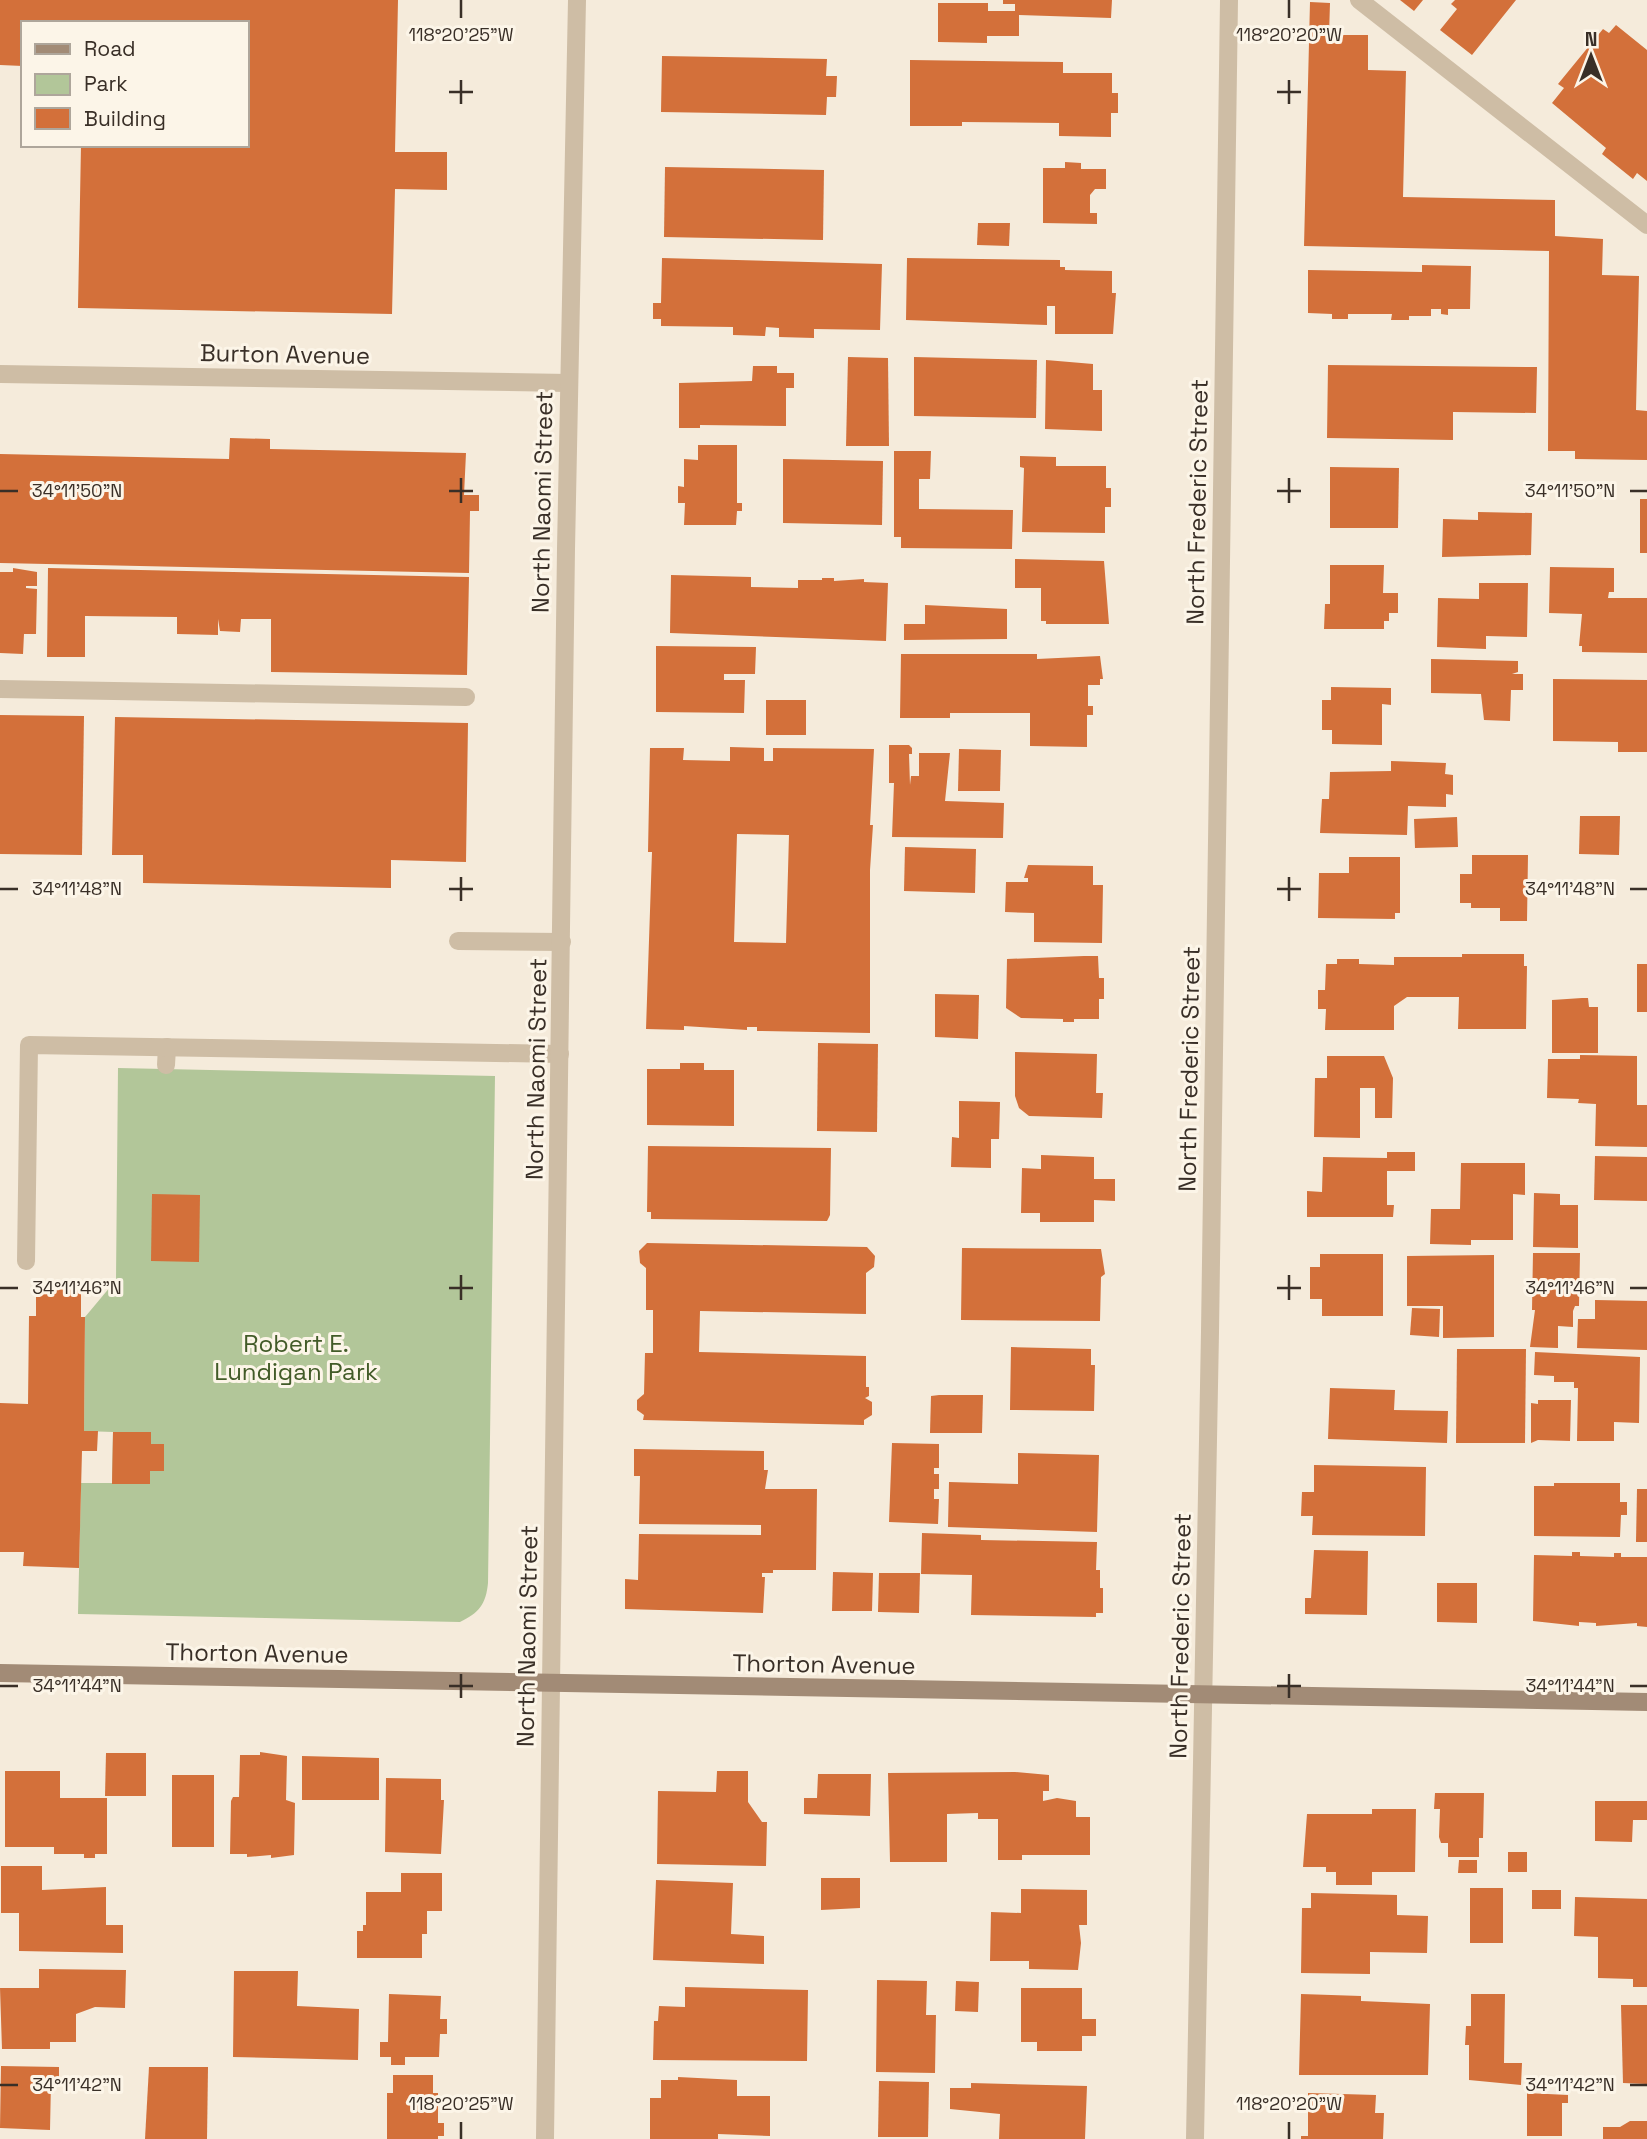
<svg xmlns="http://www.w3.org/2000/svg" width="1647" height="2139" font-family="'Space Grotesk',sans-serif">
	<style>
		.green { fill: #b2c699 }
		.building { fill: #d3703a; fill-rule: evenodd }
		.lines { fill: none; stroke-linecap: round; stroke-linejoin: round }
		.lane { stroke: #cebda5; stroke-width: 18 }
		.street { stroke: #cebda5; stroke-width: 18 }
		.secondary { stroke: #a28b76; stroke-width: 18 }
		.ticks { fill: none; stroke: #392f27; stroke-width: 2.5 }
		.labels { text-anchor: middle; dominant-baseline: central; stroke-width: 6; stroke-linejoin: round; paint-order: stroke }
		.street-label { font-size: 24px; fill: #392f27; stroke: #fcf5e8 }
		.park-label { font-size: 24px; fill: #425b28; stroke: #fcf5e8 }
		.ticks-label { font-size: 18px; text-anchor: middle; fill: #392f27; stroke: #fcf5e8; stroke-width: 6; stroke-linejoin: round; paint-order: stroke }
	</style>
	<rect width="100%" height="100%" fill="#f5ebdb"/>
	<path class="green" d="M118 1068 495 1076 488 1583C486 1604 479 1613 460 1622L78 1614 81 1483H112L113 1432 84 1431 85 1317 116 1280Z"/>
	<g class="building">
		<polygon points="0,0 398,0 395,152 447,152 447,190 395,189 392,314 78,308 81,145 247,145 247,23 23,23 23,66 0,65"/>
		<polygon points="1003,0 1112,0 1111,18 1019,15 1019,36 987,36 987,43 938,42 938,3 988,3 988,11 1015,11 1015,4 1003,4"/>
		<polygon points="1400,0 1423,0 1414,11"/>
		<polygon points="1455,0 1516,0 1472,55 1440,30 1457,9 1451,4"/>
		<polygon points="1310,2 1330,3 1329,35 1368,35 1368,70 1406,71 1403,197 1555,200 1555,236 1603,239 1602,275 1639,276 1636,410 1647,411 1647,460 1575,459 1575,451 1548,451 1549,251 1304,246"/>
		<polygon points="1616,25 1647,50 1647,181 1637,173 1633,179 1602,154 1606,148 1552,103 1564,88 1558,84 1603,29 1609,33"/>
		<polygon points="662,56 827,59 826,76 837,76 836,97 827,97 826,115 661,112"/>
		<polygon points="910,60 1063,62 1063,73 1112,73 1112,93 1118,93 1118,113 1111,113 1111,137 1059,136 1059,123 962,122 962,126 910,126"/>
		<polygon points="1065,162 1081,163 1081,169 1106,169 1106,189 1095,189 1090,195 1090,213 1097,213 1097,224 1043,223 1043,168 1065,168"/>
		<polygon points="665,167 824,170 823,240 664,237"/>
		<polygon points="978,223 1010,223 1009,246 977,245"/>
		<polygon points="662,258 882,264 880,330 814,329 814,338 779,337 779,328 766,327 765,336 733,335 733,327 661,326 661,319 653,319 653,303 661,303"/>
		<polygon points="907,258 1060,260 1060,267 1065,267 1065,270 1112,271 1112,293 1116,293 1113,334 1055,334 1055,306 1047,306 1047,325 906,320"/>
		<polygon points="1422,265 1471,266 1470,309 1448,309 1448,315 1441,314 1441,309 1431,309 1431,316 1409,316 1409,320 1391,320 1392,314 1348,314 1348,319 1332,319 1332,314 1308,313 1308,270 1422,272"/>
		<polygon points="848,357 888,358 889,446 846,446"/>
		<polygon points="914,357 1037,360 1036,418 914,416"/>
		<polygon points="1046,360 1093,364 1093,390 1102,390 1102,431 1045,429"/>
		<polygon points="1328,365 1537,367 1536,413 1453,412 1453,440 1327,438"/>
		<polygon points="753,366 777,366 777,373 794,373 794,388 786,388 786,426 700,425 700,428 679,428 679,383 752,381"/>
		<polygon points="230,438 270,439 270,449 466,453 464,495 479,495 479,511 470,511 469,573 0,563 0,454 229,459"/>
		<polygon points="698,445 737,445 737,503 742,503 742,511 737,511 736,525 684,525 685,503 678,503 678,486 684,487 684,459 698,460"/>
		<polygon points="894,451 931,451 930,479 919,479 919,509 1013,510 1012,549 901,548 901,537 894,537"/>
		<polygon points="1020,456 1056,457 1056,466 1106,466 1106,488 1111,488 1111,507 1105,507 1105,533 1022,532 1024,468 1020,467"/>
		<polygon points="783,459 883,461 882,525 783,523"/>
		<polygon points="1330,467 1399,468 1398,528 1330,528"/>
		<rect x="1640" y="499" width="7" height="54"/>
		<polygon points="1478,512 1532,513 1531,555 1442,557 1443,519 1478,520"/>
		<polygon points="1015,559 1104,561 1109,624 1046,624 1046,621 1041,621 1041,588 1015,588"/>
		<polygon points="1330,565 1384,565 1383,593 1398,593 1398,613 1389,613 1389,621 1384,621 1384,629 1324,629 1325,604 1330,604"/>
		<polygon points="1550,567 1614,568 1614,592 1609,592 1608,598 1647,598 1647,653 1582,652 1582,646 1579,646 1582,614 1549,613"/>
		<polygon points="13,568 37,572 37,586 26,586 26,588 37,589 36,634 24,634 23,654 0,653 0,572 13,572"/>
		<polygon points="48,568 469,577 467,675 271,672 271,619 241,619 240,632 220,631 218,619 218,635 177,634 177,617 85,616 85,657 47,657"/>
		<polygon points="671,575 751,577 751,587 798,588 798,580 822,580 822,578 834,578 834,581 864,579 864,582 888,583 886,641 670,633"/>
		<polygon points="1479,583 1528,583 1527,637 1486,636 1486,649 1437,647 1438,598 1479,599"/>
		<polygon points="925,605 1007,609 1007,639 904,640 904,624 925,624"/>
		<polygon points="656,646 756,647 755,674 724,674 724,680 745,680 744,713 656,712"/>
		<polygon points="901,654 1037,654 1037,659 1100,656 1103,679 1100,679 1100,685 1088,685 1088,706 1093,706 1093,715 1087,715 1087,747 1030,746 1030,713 950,713 950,718 900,718"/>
		<polygon points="1431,659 1518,661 1518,672 1512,674 1523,674 1523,690 1511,690 1510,721 1484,720 1481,694 1431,693"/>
		<polygon points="1553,679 1647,680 1647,752 1618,752 1618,742 1553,741"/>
		<polygon points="1331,687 1391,688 1391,705 1382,704 1382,745 1332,744 1332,730 1322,730 1322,700 1331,700"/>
		<rect x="766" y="700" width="40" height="35"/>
		<polygon points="0,715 84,716 82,855 0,854"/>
		<polygon points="115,717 468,723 466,862 391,860 391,888 143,883 143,855 112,855"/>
		<polygon points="889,745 909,745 912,748 912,754 909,754 910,785 911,776 919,776 919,753 950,753 945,801 1004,803 1003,838 892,837 894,783 889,783"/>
		<path d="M730 747 764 748V761H773V748L874 749 870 825H873L870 870V1033L757 1031V1027H747V1030L684 1026V1030L646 1029 652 852H648L650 748H684L683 760 730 761ZM737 834 789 835 786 943 734 942Z"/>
		<polygon points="959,749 1001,750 1000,791 958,791"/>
		<polygon points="1391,761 1446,763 1445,774 1453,775 1453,795 1446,794 1446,807 1408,806 1407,835 1320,833 1322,799 1329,799 1330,772 1391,771"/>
		<polygon points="1580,816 1620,816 1619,855 1579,854"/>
		<polygon points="1457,817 1458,847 1415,848 1414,819"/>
		<polygon points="905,847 976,849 975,893 904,891"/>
		<polygon points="1472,855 1528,855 1527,921 1500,921 1500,908 1471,908 1471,903 1460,903 1460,874 1472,874"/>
		<polygon points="1349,857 1400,857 1400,913 1395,913 1395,919 1318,918 1319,873 1349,873"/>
		<polygon points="1028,865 1093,866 1093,885 1103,885 1102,943 1034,942 1034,913 1005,912 1006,882 1028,882 1028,878 1024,878"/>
		<polygon points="1462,954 1524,954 1524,966 1527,966 1526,1029 1458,1029 1459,997 1407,997 1394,1006 1394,1030 1325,1030 1326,1009 1318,1009 1318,990 1325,990 1326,964 1337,964 1337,959 1359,959 1359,964 1394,965 1394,957 1462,957"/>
		<polygon points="1084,956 1098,956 1099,978 1104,978 1104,999 1099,999 1099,1019 1074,1019 1074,1022 1063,1022 1063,1019 1021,1018 1006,1008 1007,959"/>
		<rect x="1637" y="964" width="10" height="48"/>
		<polygon points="935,994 979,995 978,1039 935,1037"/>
		<polygon points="1582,998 1588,998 1589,1007 1598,1007 1598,1053 1552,1053 1552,1000"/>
		<polygon points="818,1043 878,1044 877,1132 817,1131"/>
		<polygon points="1015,1052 1097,1054 1096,1093 1103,1093 1102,1118 1029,1116 1019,1108 1015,1096"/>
		<polygon points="1580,1055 1637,1056 1637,1105 1647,1105 1647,1147 1595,1146 1596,1104 1578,1103 1579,1099 1547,1098 1548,1059 1580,1059"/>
		<polygon points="1327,1056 1384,1056 1393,1078 1392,1118 1375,1118 1375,1088 1360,1088 1360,1138 1314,1137 1315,1078 1327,1078"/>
		<polygon points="680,1063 704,1063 704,1070 734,1070 734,1126 647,1125 647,1069 680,1069"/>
		<polygon points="959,1101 1000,1102 999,1139 991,1139 991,1168 951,1167 952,1137 959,1138"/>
		<polygon points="648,1146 831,1148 830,1215 827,1221 651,1219 651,1212 647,1212"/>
		<polygon points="1387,1152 1415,1152 1415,1171 1387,1171 1387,1205 1394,1205 1393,1217 1307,1217 1307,1191 1322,1192 1323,1157 1387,1158"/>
		<polygon points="1041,1155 1094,1157 1094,1179 1115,1179 1115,1201 1094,1200 1094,1222 1040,1222 1040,1213 1021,1213 1022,1168 1041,1169"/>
		<polygon points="1595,1156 1647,1157 1647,1201 1594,1200"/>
		<polygon points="1461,1163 1525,1163 1525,1195 1513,1194 1513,1240 1471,1240 1471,1245 1430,1244 1431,1209 1460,1209"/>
		<polygon points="1534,1193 1560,1194 1560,1205 1578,1205 1578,1248 1533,1247"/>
		<polygon points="152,1194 200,1195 199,1262 151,1261"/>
		<polygon points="647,1243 867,1247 875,1256 874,1267 866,1273 866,1314 700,1311 699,1352 866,1356 866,1387 869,1387 869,1396 865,1398 872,1402 872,1415 864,1420 864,1425 643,1420 644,1415 637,1410 637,1400 644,1394 645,1353 653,1353 653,1310 646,1310 646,1268 640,1263 639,1251"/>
		<polygon points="962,1248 1101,1249 1105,1274 1101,1277 1100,1321 961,1320"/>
		<polygon points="1533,1253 1580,1253 1579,1306 1575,1306 1573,1311 1573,1327 1558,1326 1558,1348 1530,1347 1535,1310 1532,1310"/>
		<polygon points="1320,1254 1383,1254 1383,1316 1322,1316 1322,1299 1310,1299 1310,1267 1320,1267"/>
		<polygon points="1494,1255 1494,1337 1443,1338 1443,1306 1407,1306 1407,1256"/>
		<polygon points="36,1288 81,1290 81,1317 85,1317 84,1431 98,1431 97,1451 82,1451 79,1568 23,1566 24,1552 0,1552 0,1403 28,1404 29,1316 36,1316"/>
		<polygon points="1595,1300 1647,1301 1647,1350 1577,1348 1578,1319 1595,1319"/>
		<polygon points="1412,1308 1440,1309 1439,1337 1410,1335"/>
		<polygon points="1011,1347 1091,1349 1091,1365 1095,1365 1094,1411 1010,1410"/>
		<polygon points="1457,1349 1526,1349 1525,1443 1456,1443"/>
		<polygon points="1535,1352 1640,1357 1639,1423 1614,1422 1614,1441 1577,1441 1578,1388 1574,1388 1574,1382 1554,1382 1554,1376 1534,1375"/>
		<polygon points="1330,1388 1395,1390 1394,1410 1448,1411 1447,1443 1328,1439"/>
		<polygon points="939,1395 983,1395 982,1433 930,1433 931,1396"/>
		<polygon points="1538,1400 1571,1400 1570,1441 1538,1440 1531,1443 1531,1403 1538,1404"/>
		<polygon points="113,1432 151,1432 151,1444 164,1444 164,1471 150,1471 150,1484 112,1484"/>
		<polygon points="892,1443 939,1444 939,1468 934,1468 934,1474 939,1474 939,1489 934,1489 934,1499 939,1499 938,1524 889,1522"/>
		<polygon points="634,1449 764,1451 764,1470 768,1470 765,1489 817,1489 816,1570 773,1570 773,1573 762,1573 762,1577 765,1577 763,1613 625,1609 625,1579 638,1580 639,1534 761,1535 761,1525 639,1524 640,1476 634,1476"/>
		<polygon points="1018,1453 1099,1455 1097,1532 948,1527 949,1482 1018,1484"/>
		<polygon points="1314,1465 1426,1467 1425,1536 1312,1535 1313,1516 1301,1516 1302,1492 1314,1492"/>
		<polygon points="1554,1483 1620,1483 1620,1502 1627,1502 1627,1515 1621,1515 1620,1537 1534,1536 1534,1486 1554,1486"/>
		<polygon points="1637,1489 1647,1489 1647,1542 1636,1542"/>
		<polygon points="922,1533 981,1535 981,1540 1097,1542 1096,1570 1100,1570 1100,1588 1103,1588 1103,1613 1096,1613 1096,1617 971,1615 972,1575 921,1574"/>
		<polygon points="1314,1550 1368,1551 1367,1615 1305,1614 1305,1598 1311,1598"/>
		<polygon points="1572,1552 1580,1552 1580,1556 1614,1557 1614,1553 1621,1553 1621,1557 1647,1557 1647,1627 1637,1626 1637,1623 1596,1626 1596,1623 1579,1622 1579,1626 1533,1621 1534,1555 1572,1556"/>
		<polygon points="833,1572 873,1573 872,1611 832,1611"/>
		<polygon points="879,1573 920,1573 919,1613 878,1612"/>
		<polygon points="1437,1583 1477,1583 1477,1623 1437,1622"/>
		<polygon points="260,1752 287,1756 286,1800 295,1803 294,1855 271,1858 271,1855 247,1857 247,1854 230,1854 231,1801 233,1797 239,1797 240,1755 260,1755"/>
		<polygon points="106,1753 146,1753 146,1796 105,1796"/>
		<polygon points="302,1756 379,1758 379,1800 302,1800"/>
		<polygon points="5,1771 60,1771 60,1798 107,1798 107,1854 95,1854 95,1858 84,1858 84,1854 54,1854 54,1847 5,1847"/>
		<polygon points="717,1771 748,1771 748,1802 762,1822 767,1822 766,1866 657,1864 658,1791 716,1792"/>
		<polygon points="1015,1772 1049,1775 1049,1791 1043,1791 1043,1801 1057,1798 1076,1801 1076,1817 1090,1817 1090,1855 1022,1855 1022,1860 998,1860 998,1819 978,1819 978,1813 947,1814 947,1862 890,1862 888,1773"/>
		<polygon points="818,1774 871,1774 870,1816 804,1814 804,1798 817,1798"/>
		<rect x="172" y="1775" width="42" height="72"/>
		<polygon points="386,1778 441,1779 441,1800 444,1800 441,1854 385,1852"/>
		<polygon points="1435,1793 1484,1793 1483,1838 1479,1838 1479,1857 1448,1857 1448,1843 1441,1843 1439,1837 1440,1809 1434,1809"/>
		<polygon points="1595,1801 1647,1801 1647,1820 1633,1820 1632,1842 1595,1841"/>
		<polygon points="1372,1809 1416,1809 1415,1872 1372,1872 1372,1885 1336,1885 1336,1872 1326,1872 1326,1867 1303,1867 1307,1814 1372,1814"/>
		<rect x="1508" y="1852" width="19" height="20"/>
		<polygon points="1459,1860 1477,1860 1477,1873 1458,1873"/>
		<polygon points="1,1866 42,1866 42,1890 106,1887 106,1925 123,1925 123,1953 19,1951 19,1913 1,1913"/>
		<polygon points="401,1873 442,1873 442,1911 427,1911 427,1934 422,1934 422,1958 357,1958 357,1931 363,1931 363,1925 366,1925 366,1892 401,1892"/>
		<polygon points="821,1878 860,1878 860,1908 821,1910"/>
		<polygon points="656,1880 733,1883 731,1934 764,1936 764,1964 653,1960"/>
		<rect x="1470" y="1888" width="33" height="55"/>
		<polygon points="1021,1889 1087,1890 1087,1925 1079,1925 1081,1943 1078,1970 1029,1969 1029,1961 990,1961 991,1912 1021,1913"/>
		<rect x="1532" y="1890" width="29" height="19"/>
		<polygon points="1311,1893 1397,1895 1397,1915 1428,1916 1427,1953 1370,1952 1370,1974 1301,1973 1302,1908 1311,1908"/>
		<polygon points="1575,1897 1647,1899 1647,1987 1633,1987 1633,1979 1598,1978 1598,1937 1574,1936"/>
		<polygon points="39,1969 126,1970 125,2008 95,2007 76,2014 76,2042 50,2042 50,2049 2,2049 0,1988 39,1988"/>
		<polygon points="234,1971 298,1971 297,2006 359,2009 358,2060 233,2057"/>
		<polygon points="877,1980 927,1981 926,2015 936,2015 935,2073 876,2072"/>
		<polygon points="956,1981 979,1982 978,2012 955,2011"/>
		<polygon points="685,1987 808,1990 807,2061 653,2060 654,2021 658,2021 659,2006 685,2007"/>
		<polygon points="1021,1988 1082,1988 1082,2019 1096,2019 1096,2036 1082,2036 1082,2051 1037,2051 1037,2042 1021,2042"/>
		<polygon points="389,1994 441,1996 440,2019 447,2019 447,2034 440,2034 439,2057 405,2057 405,2065 391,2065 391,2057 380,2057 380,2042 388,2042"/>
		<polygon points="1301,1994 1361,1996 1361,2001 1430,2004 1428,2075 1299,2075"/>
		<polygon points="1471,1994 1505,1994 1504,2063 1522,2063 1521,2085 1469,2080 1469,2045 1465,2045 1466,2026 1471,2026"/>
		<polygon points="1621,2005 1647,2005 1647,2084 1623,2083"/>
		<polygon points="1,2066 59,2067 59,2081 51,2081 50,2130 0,2128"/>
		<polygon points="149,2067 208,2067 207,2139 145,2139"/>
		<polygon points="393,2075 433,2075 433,2093 438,2093 438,2123 444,2123 444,2136 438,2136 438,2139 387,2139 387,2093 393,2093"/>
		<polygon points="678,2077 737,2080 737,2096 770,2096 770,2136 718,2134 718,2139 650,2139 650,2098 661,2098 661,2080 678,2080"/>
		<polygon points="879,2081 929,2082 928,2137 878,2137"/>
		<polygon points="971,2083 1087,2086 1085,2139 999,2139 1000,2114 950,2109 950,2088 971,2088"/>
		<polygon points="1308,2093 1376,2095 1375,2113 1384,2113 1383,2139 1301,2139 1301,2136 1308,2136"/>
		<polygon points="1527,2093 1568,2095 1568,2103 1562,2103 1562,2136 1527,2136"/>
		<polygon points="1630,2121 1647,2121 1647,2139 1603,2139 1603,2127 1620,2127"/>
	</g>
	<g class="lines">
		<g class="lane">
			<polyline points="1359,0 1647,225"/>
			<polyline points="0,689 466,697"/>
			<polyline points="458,941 562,942"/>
			<polyline points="166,1065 167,1047"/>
			<polyline points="26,1261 29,1045 560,1054"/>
		</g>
		<g class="street">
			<polyline points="0,374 569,383"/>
			<polyline points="545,2139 566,549 577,0"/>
			<polyline points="1195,2139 1210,1332 1229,0"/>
		</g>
		<polyline class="secondary" points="0,1673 1647,1702"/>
	</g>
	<path class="ticks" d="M461 0V18M1289 0V18M461 80V104M1289 80V104M449 92H473M1277 92H1301M461 478V503M1289 478V503M0 491H18M449 491H473M1277 491H1301M1630 491H1647M461 877V901M1289 877V901M0 889H18M449 889H473M1277 889H1301M1630 889H1647M461 1275V1300M1289 1275V1300M0 1288H18M449 1288H473M1277 1288H1301M1630 1288H1647M461 1674V1698M1289 1674V1698M0 1686H18M449 1686H473M1277 1686H1301M1630 1686H1647M0 2085H18M1630 2085H1647M461 2122V2139M1289 2122V2139"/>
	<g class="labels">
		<g class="street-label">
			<text transform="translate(285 354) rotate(1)">Burton Avenue</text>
			<text transform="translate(542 502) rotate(-89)">North Naomi Street</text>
			<text transform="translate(1197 502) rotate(-89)">North Frederic Street</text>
			<text transform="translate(536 1069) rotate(-89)">North Naomi Street</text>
			<text transform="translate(1189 1069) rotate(-89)">North Frederic Street</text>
			<text transform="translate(527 1636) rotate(-89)">North Naomi Street</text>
			<text transform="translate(1180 1636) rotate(-89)">North Frederic Street</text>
			<text transform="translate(257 1653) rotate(1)">Thorton Avenue</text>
			<text transform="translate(824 1664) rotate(1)">Thorton Avenue</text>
		</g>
		<g class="park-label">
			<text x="296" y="1343">Robert E.<tspan x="296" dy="28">Lundigan Park</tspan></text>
		</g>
	</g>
	<g class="ticks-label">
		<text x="461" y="41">118°20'25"W</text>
		<text x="1289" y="41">118°20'20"W</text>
		<text x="77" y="497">34°11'50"N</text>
		<text x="1570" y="497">34°11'50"N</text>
		<text x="77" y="895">34°11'48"N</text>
		<text x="1570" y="895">34°11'48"N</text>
		<text x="77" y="1294">34°11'46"N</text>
		<text x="1570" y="1294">34°11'46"N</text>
		<text x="77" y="1692">34°11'44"N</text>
		<text x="1570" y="1692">34°11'44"N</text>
		<text x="77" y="2091">34°11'42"N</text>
		<text x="1570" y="2091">34°11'42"N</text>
		<text x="461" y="2110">118°20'25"W</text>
		<text x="1289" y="2110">118°20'20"W</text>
	</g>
	<rect x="21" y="21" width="228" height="126" fill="#fcf5e8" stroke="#aea69b" stroke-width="2"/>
	<rect x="35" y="44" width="35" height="10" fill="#a28b76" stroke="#aea69b" stroke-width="2"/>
	<text x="84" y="56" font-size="21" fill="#392f27">Road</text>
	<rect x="35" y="74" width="35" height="21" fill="#b2c699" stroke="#aea69b" stroke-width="2"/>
	<text x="84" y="91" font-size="21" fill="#392f27">Park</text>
	<rect x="35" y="108" width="35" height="21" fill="#d3703a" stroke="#aea69b" stroke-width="2"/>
	<text x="84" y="126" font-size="21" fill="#392f27">Building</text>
	<g transform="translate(1591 56)" stroke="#fcf5e8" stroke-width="5" paint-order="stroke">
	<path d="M0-5L12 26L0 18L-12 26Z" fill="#392f27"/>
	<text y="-10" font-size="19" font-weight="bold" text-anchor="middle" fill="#392f27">N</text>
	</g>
</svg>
